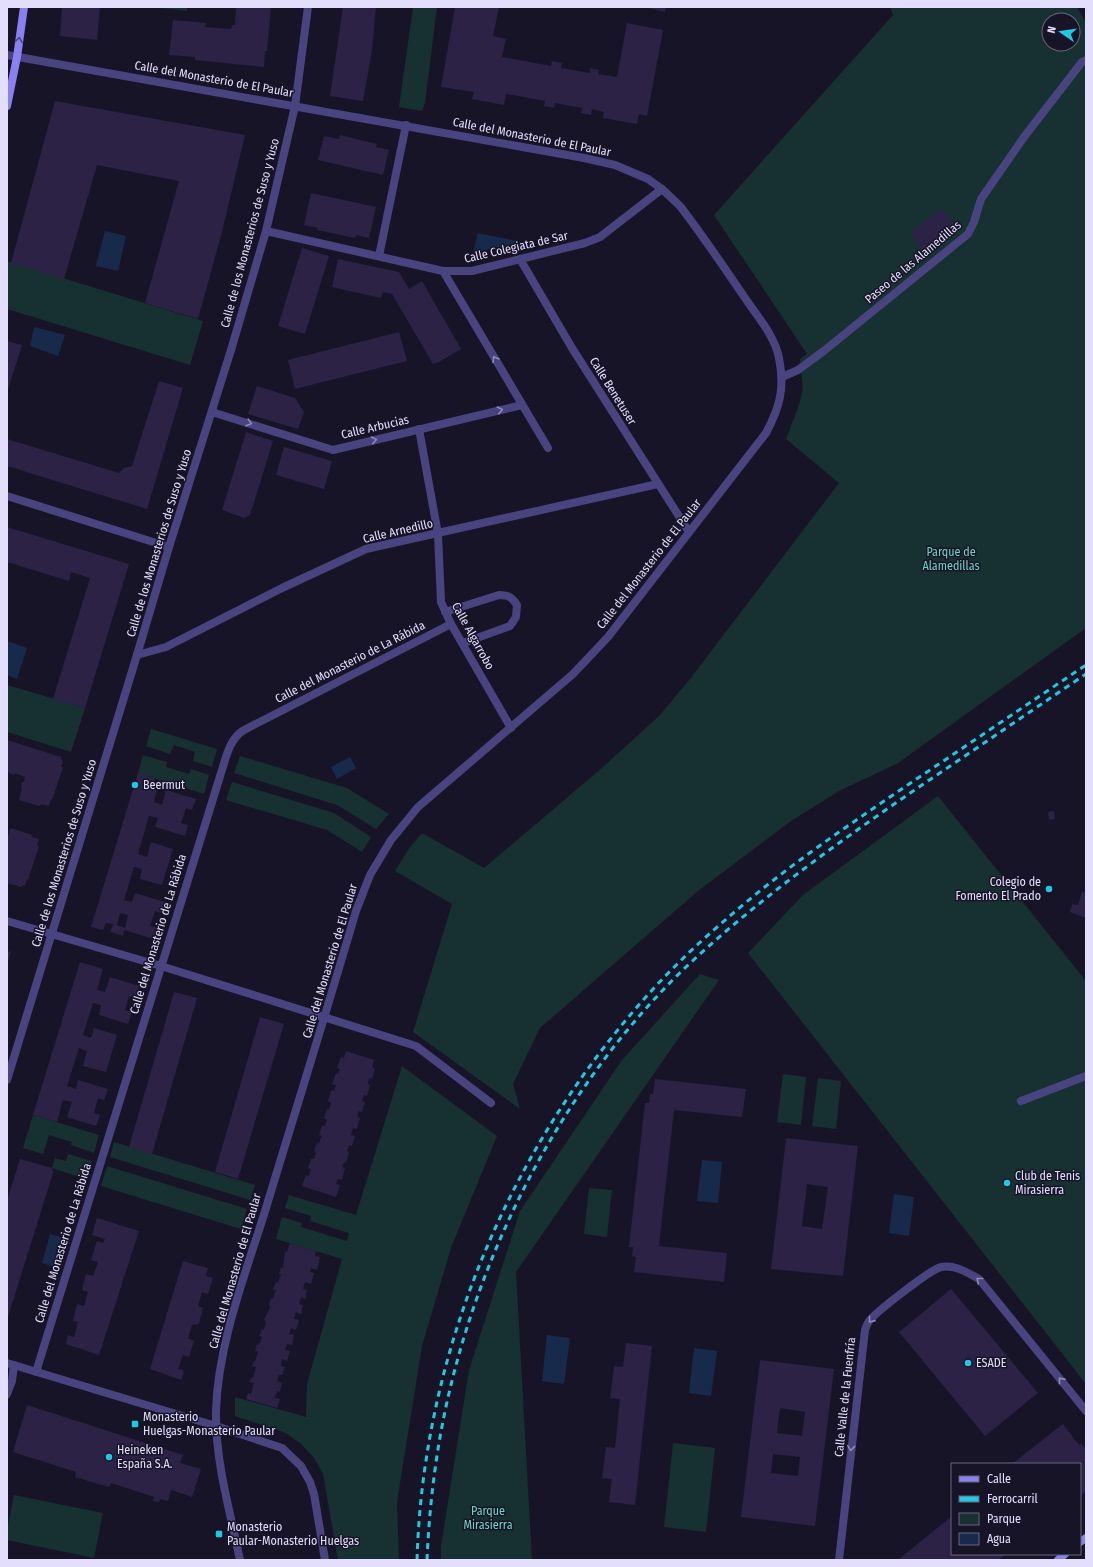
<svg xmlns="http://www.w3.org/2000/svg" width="1093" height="1567" font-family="'Fira Sans Condensed',sans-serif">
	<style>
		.green { fill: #173031; fill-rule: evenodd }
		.water { fill: #182a4c }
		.building { fill: #2b2246; fill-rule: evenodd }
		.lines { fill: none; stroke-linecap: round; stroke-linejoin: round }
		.lane { stroke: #494480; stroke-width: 8 }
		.street { stroke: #494480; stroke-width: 8 }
		.secondary { stroke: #8981ef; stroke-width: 8 }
		.rail { stroke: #22c7e3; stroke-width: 3; stroke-dasharray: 6 5; stroke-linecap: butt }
		.oneway { stroke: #4b4581 }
		.oneway2 { stroke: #8e89b7 }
		.poi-dot { fill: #22c7e3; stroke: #181427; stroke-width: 1.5 }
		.labels { text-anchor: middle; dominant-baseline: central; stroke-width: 3; stroke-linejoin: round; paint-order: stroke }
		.street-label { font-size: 12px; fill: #e3defb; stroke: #181427 }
		.park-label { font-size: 12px; fill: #72d3bf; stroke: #181427 }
		.poi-label { font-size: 12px; fill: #e3defb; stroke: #181427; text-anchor: start }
	</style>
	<rect width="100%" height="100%" fill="#181427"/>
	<g class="green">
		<polygon points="161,7 187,7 187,11 161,8"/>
		<polygon points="413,7 437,7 425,103 422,111 399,107"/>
		<path d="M890 7H1077L1086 23V628L898 763 839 791 791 821 698 891 540 1028 513 1084 520 1109 413 1032 452 904 395 871 410 847 422 833 484 868 603 767 659 716 690 679 839 483 786 439 798 408 803 389 800 359 807 354 714 215 893 15ZM1049 20H1073V44H1049Z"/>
		<polygon points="7,261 203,321 190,365 7,309"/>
		<polygon points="7,685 85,708 71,752 7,732"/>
		<polygon points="151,729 217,749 212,767 193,761 195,752 174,745 170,754 146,746"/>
		<polygon points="143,755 167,762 166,767 189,774 191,769 209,775 204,794 138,773"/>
		<polygon points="240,756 347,788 389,814 376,829 337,805 234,773"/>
		<polygon points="232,782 334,813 371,837 362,852 327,830 226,800"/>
		<polygon points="938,796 1086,981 1086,1384 748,953 803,895"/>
		<polygon points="700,974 719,980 516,1272 532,1560 441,1560 441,1546 469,1370 520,1211 622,1060"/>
		<polygon points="402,1066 497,1136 451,1248 422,1346 397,1502 399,1560 338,1560 323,1474 314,1458 301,1444 286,1433 235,1416 235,1397 306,1417 307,1384 342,1259 276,1239 282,1217 302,1223 301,1227 347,1241 349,1233 310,1221 311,1216 285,1208 289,1195 356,1215"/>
		<polygon points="783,1074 806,1077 801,1125 777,1122"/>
		<polygon points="818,1078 841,1081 836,1129 812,1126"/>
		<polygon points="33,1115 99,1135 94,1153 71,1145 72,1142 49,1135 43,1154 23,1148"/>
		<polygon points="114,1142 255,1185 250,1200 110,1157"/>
		<polygon points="68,1154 92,1161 86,1179 52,1168 55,1158 66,1161"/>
		<polygon points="107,1166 247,1209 241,1229 101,1186"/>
		<polygon points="589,1188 612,1190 607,1237 584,1234"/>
		<polygon points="673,1443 715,1448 706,1532 664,1527"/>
		<polygon points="14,1495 103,1513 94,1558 7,1540 7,1530"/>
	</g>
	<g class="water">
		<polygon points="105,231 126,236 118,271 96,266"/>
		<polygon points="478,233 517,241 517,243 473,253"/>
		<polygon points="34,327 65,335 58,356 30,346"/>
		<polygon points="7,641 27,648 17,679 7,675"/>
		<polygon points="350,757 356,768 337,779 331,767"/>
		<polygon points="702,1160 722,1162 718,1203 697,1201"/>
		<polygon points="894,1194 914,1197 909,1236 889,1233"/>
		<polygon points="50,1234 64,1238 55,1267 42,1263"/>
		<polygon points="547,1335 570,1338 564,1384 542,1381"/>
		<polygon points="694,1348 717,1351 711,1396 689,1393"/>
	</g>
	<g class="building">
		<polygon points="62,7 100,7 97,40 60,36"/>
		<polygon points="236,7 271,7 267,51 265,51 264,67 195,60 195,57 169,55 173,20 206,23 205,27 231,29 232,25 235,25"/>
		<polygon points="343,7 376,7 372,50 363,101 330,96"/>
		<polygon points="455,7 499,7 493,36 506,39 502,57 551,66 552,61 562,63 561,68 590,73 590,68 599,70 598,74 617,77 627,23 663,30 647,116 639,114 637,124 603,118 604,112 592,109 591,115 581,113 582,108 555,103 554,108 544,106 545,101 506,94 504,105 472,99 474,92 441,87"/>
		<polygon points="644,7 666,7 665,12"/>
		<polygon points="55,101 245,135 222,232 198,319 145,303 179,181 97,165 64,279 11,263"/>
		<polygon points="340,135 377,144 376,147 389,150 383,175 318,160 324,136 339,139"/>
		<polygon points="311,193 376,207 369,238 356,235 355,238 317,230 318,228 304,225"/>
		<polygon points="942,208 958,230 926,254 910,233"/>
		<polygon points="302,248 329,256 305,334 278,326"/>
		<polygon points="338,259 399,272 409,289 422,281 461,349 439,362 433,364 392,294 383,292 381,298 332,287"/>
		<polygon points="399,332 407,361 295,389 288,360"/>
		<polygon points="7,341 22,345 7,393"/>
		<polygon points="159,381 183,388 147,509 7,466 7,439 119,473 124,468 132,466"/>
		<polygon points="257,386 295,398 304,412 298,429 248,414"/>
		<polygon points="246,432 273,441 250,515 244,518 222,510"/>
		<polygon points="284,447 332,461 324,489 276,475"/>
		<polygon points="7,527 129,564 85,708 53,699 90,578 71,572 69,581 7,562"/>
		<polygon points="7,740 61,757 61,759 63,760 61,767 63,767 52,800 51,799 49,806 41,804 40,806 19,800 22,788 21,788 22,782 24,782 25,777 15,773 14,775 9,773 9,772 7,771"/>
		<path d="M138 773 155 778 152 787 157 789 154 802 162 805 166 790 196 799 192 810 186 808 181 823 188 825 185 836 155 827 158 818 149 816 138 854 147 857 151 842 173 849 162 885 140 879 142 869 134 867 124 900 132 902 135 893 165 902 161 913 155 911 150 926 157 928 154 939 124 930 123 936 110 932 113 924 106 923 103 930 91 927ZM120 913 128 915 125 928 117 925Z"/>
		<polygon points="1054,811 1055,819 1049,820 1048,812"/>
		<polygon points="11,828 32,835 31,837 39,839 37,846 39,846 28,880 27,879 25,886 22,885 22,887 7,883 7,838"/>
		<polygon points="1082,892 1086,893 1086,918 1070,912 1072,904 1078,905"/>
		<polygon points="7,951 11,952 7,964"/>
		<polygon points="80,962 103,969 97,990 105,992 110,977 139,986 136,998 129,996 125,1010 132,1012 128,1024 99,1015 101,1005 93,1003 83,1035 91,1038 94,1028 117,1035 106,1072 83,1066 87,1051 79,1048 67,1086 76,1089 78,1080 108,1089 104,1100 98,1098 94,1113 100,1115 96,1126 67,1117 72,1102 63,1100 57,1122 33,1115"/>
		<polygon points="174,992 197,998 152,1154 129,1147"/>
		<polygon points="260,1017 284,1024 238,1179 215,1172"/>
		<polygon points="346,1051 374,1060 372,1067 375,1069 372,1079 369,1078 368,1084 370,1085 367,1096 364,1095 362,1101 365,1102 362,1112 359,1111 357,1117 360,1118 357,1129 353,1128 351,1135 355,1136 352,1146 349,1145 347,1151 349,1152 346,1163 344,1162 342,1167 345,1168 342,1180 338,1179 336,1184 340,1185 336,1197 302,1186 306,1175 309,1176 311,1169 308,1168 311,1159 314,1159 316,1152 314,1151 317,1142 319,1143 322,1136 319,1135 322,1126 325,1126 327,1120 324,1118 327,1109 329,1109 331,1103 328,1101 331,1090 334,1091 336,1085 332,1084 336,1073 338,1074 340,1069 337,1068 341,1057 344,1058"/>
		<polygon points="655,1079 746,1089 742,1117 674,1110 659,1246 727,1253 724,1282 634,1272 636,1257 632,1256 633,1247 629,1247 645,1103 649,1103 650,1094 653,1094"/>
		<path d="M786 1138 858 1146 843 1276 771 1269ZM807 1184 828 1187 822 1229 802 1226Z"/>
		<polygon points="20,1159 52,1168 53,1173 7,1320 7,1201"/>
		<polygon points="97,1218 139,1231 99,1355 66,1344 68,1335 74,1337 78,1322 73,1321 77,1304 84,1306 88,1292 82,1290 86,1274 93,1276 98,1262 91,1260 97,1241 103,1243 105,1239 92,1235"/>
		<polygon points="290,1243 316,1251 315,1256 320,1257 317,1270 311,1268 310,1272 314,1273 311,1284 305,1282 303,1289 307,1290 305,1299 301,1297 299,1304 303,1305 301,1314 296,1312 294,1319 299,1320 296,1330 291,1328 289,1334 294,1335 292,1345 287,1344 285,1350 290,1351 287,1361 282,1359 281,1366 285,1367 282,1375 279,1375 277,1381 282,1383 280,1392 277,1391 275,1398 280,1399 277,1408 246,1399 248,1393 251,1394 254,1383 249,1382 251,1378 253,1378 256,1367 252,1366 254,1361 255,1362 258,1352 255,1351 257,1344 259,1345 262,1337 259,1336 262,1329 264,1330 266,1321 264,1320 271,1306 269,1306 271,1298 273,1299 276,1290 273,1290 276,1282 278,1283 281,1274 279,1274 281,1267 283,1268 285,1251 287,1252"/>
		<polygon points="183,1261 208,1268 206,1276 213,1278 208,1294 202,1292 198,1306 203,1308 199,1324 192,1325 188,1338 194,1341 189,1357 183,1355 178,1369 183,1370 184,1373 181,1380 150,1369"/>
		<polygon points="951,1289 1038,1393 985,1436 899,1332"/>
		<polygon points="626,1343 652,1346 635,1505 609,1502 612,1479 602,1478 606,1447 615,1448 620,1399 610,1398 614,1366 623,1367"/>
		<path d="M760 1360 834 1369 815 1526 741 1517ZM780 1408 805 1412 802 1436 777 1433ZM773 1454 800 1457 798 1476 771 1473Z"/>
		<polygon points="27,1405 183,1455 180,1463 201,1469 192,1497 171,1490 168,1501 160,1499 159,1502 153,1501 154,1497 111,1483 109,1487 75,1477 76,1472 13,1452"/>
		<polygon points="1063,1424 1079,1445 1081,1443 1086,1449 1086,1491 1080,1496 1080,1464 1012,1464"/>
		<polygon points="952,1516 952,1554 1006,1554 998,1560 898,1560"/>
	</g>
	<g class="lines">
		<g class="lane">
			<polyline points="1021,1101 1086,1076"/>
			<polyline points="7,1394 12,1381 14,1365"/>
		</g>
		<g class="street">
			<path d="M7 55 584 158 615 165 648 179 662 189 680 206C703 236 724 267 745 298 757 316 775 336 779 358 785 388 780 407 766 433L608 637 573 674 418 807 391 840 370 875 356 911C327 1010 296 1109 266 1208 246 1273 218 1342 216 1411 215 1461 230 1511 240 1560"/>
			<polyline points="266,231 443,271 472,271 585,243 600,237 662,189"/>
			<polyline points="379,256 406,125"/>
			<polyline points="520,259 572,348 689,532"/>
			<polyline points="443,271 548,448"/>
			<polyline points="782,377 798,370 825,350 968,234 974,222 981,199 1024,137 1082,62 1086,60"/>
			<polyline points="212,412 333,450 522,405"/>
			<polyline points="419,429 438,534 441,602 451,624 511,728"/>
			<polyline points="7,496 169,547"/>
			<path d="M445 612 499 595C508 595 512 597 517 605L516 617 510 626 463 643"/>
			<polyline points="137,655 166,647 282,588 366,549 658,484"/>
			<polyline points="7,921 161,966 416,1046 491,1103"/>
			<polyline points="7,1080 137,655 169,547 231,350 266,231 295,106 308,7"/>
			<polyline points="7,1363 216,1426 282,1448 301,1466 310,1482 314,1494 325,1560"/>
			<path d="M36 1372 221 773C226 758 229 739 244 730L451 624"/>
			<path d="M839 1560 865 1330C866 1327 867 1324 869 1321 876 1312 931 1269 941 1267 955 1264 968 1273 979 1279L1086 1411"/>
		</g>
		<g class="secondary">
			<polyline points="7,106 17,57 24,7"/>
			<polyline points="1080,1542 1086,1538"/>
			<polyline points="1058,1560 1065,1554"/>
		</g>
		<g class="rail">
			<path d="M417 1560C423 1354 508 1151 645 998 681 957 724 920 766 886 814 848 865 814 915 780 972 742 1029 703 1086 665"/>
			<path d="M427 1560C429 1514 434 1467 443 1421 476 1254 563 1084 687 966 760 898 840 841 922 785 977 748 1031 711 1086 674"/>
		</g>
	</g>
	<defs><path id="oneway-chevron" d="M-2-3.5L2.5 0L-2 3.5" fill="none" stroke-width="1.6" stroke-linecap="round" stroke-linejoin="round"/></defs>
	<use class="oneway" href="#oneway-chevron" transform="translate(19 40) rotate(-82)"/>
	<g class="oneway2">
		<use href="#oneway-chevron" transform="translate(495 359) rotate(-121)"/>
		<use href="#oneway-chevron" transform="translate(500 410) rotate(-13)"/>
		<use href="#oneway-chevron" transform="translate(249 423) rotate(17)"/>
		<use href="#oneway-chevron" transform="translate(374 440) rotate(-13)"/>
		<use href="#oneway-chevron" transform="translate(979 1280) rotate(-141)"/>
		<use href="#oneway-chevron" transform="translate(871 1320) rotate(129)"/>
		<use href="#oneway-chevron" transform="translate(1061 1380) rotate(-129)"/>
		<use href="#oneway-chevron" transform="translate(851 1448) rotate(96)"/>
	</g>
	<g class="poi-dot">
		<circle cx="135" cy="785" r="4"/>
		<circle cx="1049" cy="889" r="4"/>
		<circle cx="1007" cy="1183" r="4"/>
		<circle cx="968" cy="1363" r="4"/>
		<rect x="131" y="1420" width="8" height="8" rx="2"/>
		<circle cx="109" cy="1457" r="4"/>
		<rect x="215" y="1530" width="8" height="8" rx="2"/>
	</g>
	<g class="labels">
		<g class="street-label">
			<text transform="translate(214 79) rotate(10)">Calle del Monasterio de El Paular</text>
			<text transform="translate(532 137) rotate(11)">Calle del Monasterio de El Paular</text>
			<text transform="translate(250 233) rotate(-75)">Calle de los Monasterios de Suso y Yuso</text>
			<text transform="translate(516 247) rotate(-13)">Calle Colegiata de Sar</text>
			<text transform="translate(913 262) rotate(-40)">Paseo de las Alamedillas</text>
			<text transform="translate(613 391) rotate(58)">Calle Benetuser</text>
			<text transform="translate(375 427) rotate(-13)">Calle Arbucias</text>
			<text transform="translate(398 531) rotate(-13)">Calle Arnedillo</text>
			<text transform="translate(159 543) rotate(-73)">Calle de los Monasterios de Suso y Yuso</text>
			<text transform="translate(649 564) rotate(-52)">Calle del Monasterio de El Paular</text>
			<text transform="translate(473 636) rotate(61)">Calle Algarrobo</text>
			<text transform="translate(350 662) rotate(-27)">Calle del Monasterio de La Rábida</text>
			<text transform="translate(64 853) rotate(-73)">Calle de los Monasterios de Suso y Yuso</text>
			<text transform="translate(158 934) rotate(-73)">Calle del Monasterio de La Rábida</text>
			<text transform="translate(330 961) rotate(-73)">Calle del Monasterio de El Paular</text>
			<text transform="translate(63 1243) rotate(-73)">Calle del Monasterio de La Rábida</text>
			<text transform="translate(235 1271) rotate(-74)">Calle del Monasterio de El Paular</text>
			<text transform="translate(845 1397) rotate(-84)">Calle Valle de la Fuenfría</text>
		</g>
		<g class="park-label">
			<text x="951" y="552">Parque de<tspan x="951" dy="14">Alamedillas</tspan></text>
			<text x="488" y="1511">Parque<tspan x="488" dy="14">Mirasierra</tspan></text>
		</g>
		<g class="poi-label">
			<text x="143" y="785">Beermut</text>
			<text x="1041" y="882" text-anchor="end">Colegio de<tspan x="1041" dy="14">Fomento El Prado</tspan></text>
			<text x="1015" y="1176">Club de Tenis<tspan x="1015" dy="14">Mirasierra</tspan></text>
			<text x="976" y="1363">ESADE</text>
			<text x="143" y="1417">Monasterio<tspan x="143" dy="14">Huelgas-Monasterio Paular</tspan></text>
			<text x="117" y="1450">Heineken<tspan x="117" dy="14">España S.A.</tspan></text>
			<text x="227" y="1527">Monasterio<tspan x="227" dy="14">Paular-Monasterio Huelgas</tspan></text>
		</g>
	</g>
	<rect width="1093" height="1567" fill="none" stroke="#e3defb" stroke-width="16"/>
	<rect x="951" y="1463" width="130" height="92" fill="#181427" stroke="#69657c"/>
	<rect x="959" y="1476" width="20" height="6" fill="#8981ef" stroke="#69657c"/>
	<text x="987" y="1483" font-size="12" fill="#e3defb">Calle</text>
	<rect x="959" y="1496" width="20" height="6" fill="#22c7e3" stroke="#69657c"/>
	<text x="987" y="1503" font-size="12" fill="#e3defb">Ferrocarril</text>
	<rect x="959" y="1513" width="20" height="12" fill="#173031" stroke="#69657c"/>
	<text x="987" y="1523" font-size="12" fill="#e3defb">Parque</text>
	<rect x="959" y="1533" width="20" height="12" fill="#182a4c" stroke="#69657c"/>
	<text x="987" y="1543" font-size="12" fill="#e3defb">Agua</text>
	<g transform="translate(1061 32) rotate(283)"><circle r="19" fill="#181427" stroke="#69657c"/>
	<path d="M0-3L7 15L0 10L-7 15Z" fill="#22c7e3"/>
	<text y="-6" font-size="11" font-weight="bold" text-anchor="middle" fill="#e3defb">N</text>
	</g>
</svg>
